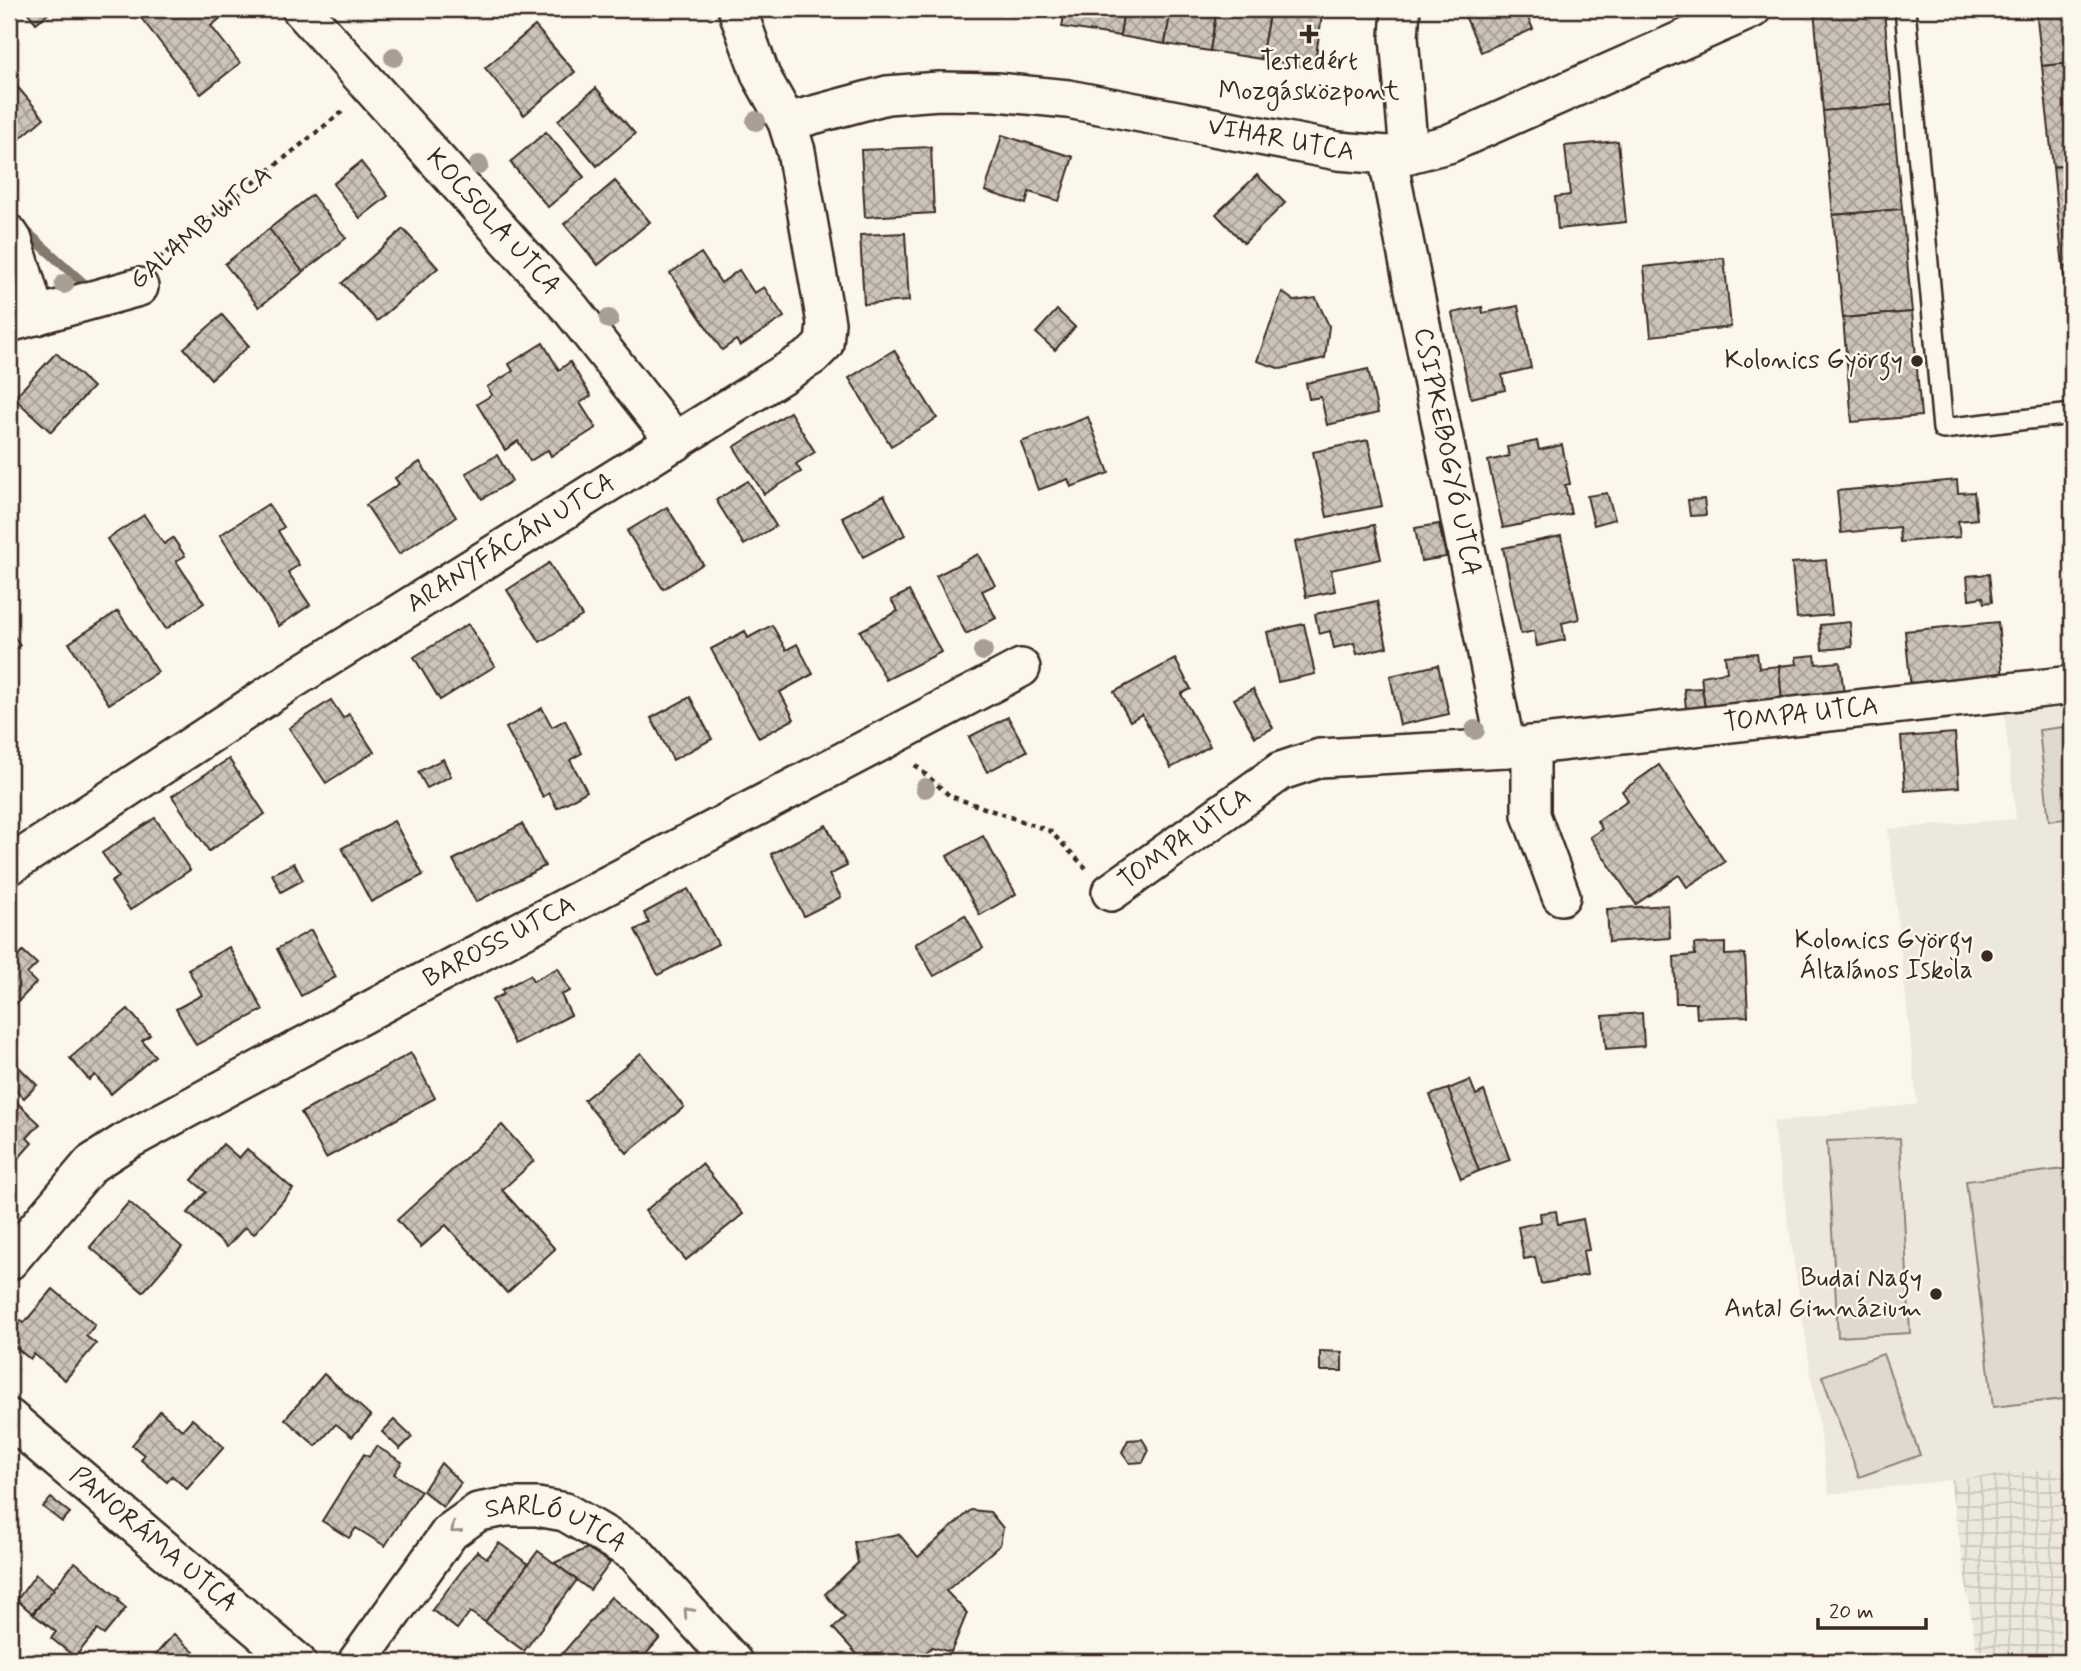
<svg xmlns="http://www.w3.org/2000/svg" width="2081" height="1671" font-family="Mynerve,sans-serif">
	<style>
		.built { fill: #ede8dd }
		.industrial { fill: url(#industrial-grid) }
		.pitch { fill: #dfd9ce; stroke: #8d8276; stroke-width: 2 }
		.lines { fill: none; stroke-linecap: round; stroke-linejoin: round }
		.stream { stroke: #85796d; stroke-width: 10 }
		.building { fill: url(#building-cross-hatch); stroke: #3b2a1e; stroke-width: 2 }
		.lane-casing { stroke: #3b2a1e; stroke-width: 24 }
		.street-casing { stroke: #3b2a1e; stroke-width: 42 }
		.path { stroke: #3b2a1e; stroke-width: 4.5; stroke-dasharray: 5 5; stroke-linecap: butt }
		.lane { stroke: #fbf7ec; stroke-width: 19 }
		.street { stroke: #fbf7ec; stroke-width: 37 }
		.tree { fill: #a89e93 }
		.oneway { stroke: #9b9085 }
		.poi-dot { fill: #3b2a1e; stroke: #fbf7ec; stroke-width: 2.5 }
		.labels { text-anchor: middle; dominant-baseline: central; stroke-width: 5; stroke-linejoin: round; paint-order: stroke }
		.poi-label { font-size: 26px; fill: #3b2a1e; stroke: #fbf7ec; text-anchor: end }
		.street-label { font-size: 26px; fill: #3b2a1e; stroke: #fbf7ec }
	</style>
	<defs>
		<pattern id="industrial-grid" width="8" height="8" patternUnits="userSpaceOnUse" patternTransform="scale(1.75)"><rect width="8" height="8" fill="#ede8dd"/><path d="M0 4h8M4 0v8" fill="none" stroke="#ccc7bd"/></pattern>
		<pattern id="building-cross-hatch" width="8" height="8" patternUnits="userSpaceOnUse" patternTransform="scale(1.75)"><rect width="8" height="8" fill="#ccc4b9"/><path d="M0 0l8 8M0 8l8-8" fill="none" stroke="#a79f96"/></pattern>
	</defs>
	<rect width="100%" height="100%" fill="#fbf7ec"/>
	<filter id="ink" filterUnits="userSpaceOnUse"><feTurbulence type="fractalNoise" baseFrequency=".0143" numOctaves="2"/><feDisplacementMap in="SourceGraphic" scale="14" xChannelSelector="R" yChannelSelector="G"/><feConvolveMatrix kernelMatrix="1 2 1 2 8 2 1 2 1" color-interpolation-filters="sRGB"/></filter>
	<g filter="url(#ink)">
		<polygon class="built" points="2072,703 2072,1466 1829,1494 1773,1122 1917,1104 1888,829 2016,819 2004,711"/>
		<polygon class="industrial" points="2072,1466 2072,1662 1978,1662 1950,1480"/>
		<g class="pitch">
			<polygon points="2072,726 2072,818 2049,821 2039,730"/>
			<polygon points="1900,1138 1910,1333 1838,1337 1827,1141"/>
			<polygon points="2072,1168 2072,1398 1993,1407 1966,1181"/>
			<polygon points="1883,1354 1920,1455 1859,1477 1822,1376"/>
		</g>
		<g class="lines">
			<polyline class="stream" points="19,238 28,233 83,283 89,293"/>
		</g>
		<g class="building">
			<polygon points="25,9 54,9 36,23"/>
			<polygon points="153,9 232,9 211,26 240,63 201,94 141,18"/>
			<polygon points="1065,9 1124,9 1120,36 1062,27"/>
			<polygon points="1124,9 1171,9 1165,44 1120,36"/>
			<polygon points="1171,9 1217,9 1210,51 1165,44"/>
			<polygon points="1217,9 1270,9 1261,59 1210,51"/>
			<polygon points="1270,9 1323,9 1314,68 1261,59"/>
			<polygon points="1462,9 1524,9 1533,29 1481,52"/>
			<polygon points="1814,9 1884,9 1892,105 1823,111"/>
			<polygon points="2036,9 2072,9 2072,63 2042,66"/>
			<polygon points="535,26 575,72 524,115 485,68"/>
			<polygon points="2072,63 2072,165 2053,167 2042,66"/>
			<polygon points="9,77 44,118 9,148"/>
			<polygon points="596,88 635,134 597,166 558,120"/>
			<polygon points="1892,105 1902,209 1833,215 1823,111"/>
			<polygon points="546,132 584,177 548,207 510,162"/>
			<polygon points="1002,135 1073,157 1059,201 1029,192 1026,204 985,191"/>
			<polygon points="1618,141 1626,222 1558,229 1555,197 1570,195 1565,146"/>
			<polygon points="931,147 934,213 865,217 861,150"/>
			<polygon points="361,162 388,196 360,218 333,184"/>
			<polygon points="2072,165 2072,266 2063,267 2053,167"/>
			<polygon points="1257,175 1285,203 1244,243 1216,214"/>
			<polygon points="615,181 650,222 598,265 564,224"/>
			<polygon points="312,195 346,238 303,272 269,229"/>
			<polygon points="1902,209 1912,312 1843,318 1833,215"/>
			<polygon points="269,229 303,272 259,307 225,264"/>
			<polygon points="403,229 438,268 377,321 342,283"/>
			<polygon points="905,233 909,301 864,304 860,235"/>
			<polygon points="701,253 721,283 739,270 754,293 764,287 784,317 740,346 736,340 722,350 670,273"/>
			<polygon points="1724,258 1731,327 1651,336 1644,267"/>
			<polygon points="2072,266 2072,353 2063,267"/>
			<polygon points="1282,292 1294,301 1316,298 1329,326 1325,358 1281,369 1257,361"/>
			<polygon points="1518,306 1531,368 1502,375 1505,390 1471,398 1452,313 1482,307 1483,313"/>
			<polygon points="1057,310 1075,327 1055,350 1036,333"/>
			<polygon points="1912,312 1921,416 1852,422 1843,318"/>
			<polygon points="222,315 249,346 211,379 184,348"/>
			<polygon points="543,343 559,370 570,362 591,396 580,403 596,428 551,456 548,450 530,461 518,441 505,450 477,404 492,395 487,387 513,371 509,364"/>
			<polygon points="894,350 937,418 891,446 849,378"/>
			<polygon points="56,353 93,387 51,432 14,398"/>
			<polygon points="1368,369 1378,413 1327,425 1321,397 1309,399 1306,383"/>
			<polygon points="790,412 815,452 796,464 801,472 764,494 734,447"/>
			<polygon points="1088,417 1109,473 1071,487 1068,479 1038,490 1021,442"/>
			<polygon points="1368,440 1382,506 1327,517 1313,452"/>
			<polygon points="1537,441 1539,450 1562,445 1570,484 1565,485 1571,514 1503,528 1488,461 1509,456 1507,447"/>
			<polygon points="497,455 512,481 482,499 466,473"/>
			<polygon points="420,462 456,517 399,554 366,505 399,484 395,478"/>
			<polygon points="1957,480 1958,493 1974,492 1977,519 1958,521 1960,537 1900,542 1899,527 1841,533 1837,491"/>
			<polygon points="748,481 776,526 744,545 716,500"/>
			<polygon points="1607,493 1615,519 1594,525 1587,496"/>
			<polygon points="884,495 905,535 863,557 842,517"/>
			<polygon points="1704,499 1706,515 1690,516 1688,500"/>
			<polygon points="268,504 284,527 278,531 299,565 288,572 310,605 279,626 220,535"/>
			<polygon points="667,507 703,564 663,589 627,531"/>
			<polygon points="144,515 164,544 173,538 185,556 176,561 204,603 166,629 107,539"/>
			<polygon points="1439,524 1446,557 1421,561 1415,528"/>
			<polygon points="1374,525 1381,559 1331,570 1335,591 1306,597 1295,542"/>
			<polygon points="1561,536 1579,619 1562,623 1565,640 1537,646 1534,631 1521,634 1503,548"/>
			<polygon points="978,554 995,585 982,591 996,618 966,634 936,576"/>
			<polygon points="1826,560 1832,615 1797,618 1792,563"/>
			<polygon points="549,563 582,616 540,642 507,590"/>
			<polygon points="1989,574 1992,602 1984,603 1983,597 1969,599 1967,576"/>
			<polygon points="909,591 941,652 886,680 860,631 898,611 891,600"/>
			<polygon points="1377,601 1387,647 1357,654 1354,643 1334,648 1330,631 1319,634 1315,614"/>
			<polygon points="118,611 158,672 109,704 69,643"/>
			<polygon points="1850,622 1852,647 1822,650 1820,625"/>
			<polygon points="1998,622 2003,680 1911,689 1905,631"/>
			<polygon points="468,624 495,666 440,700 414,657"/>
			<polygon points="1304,624 1315,674 1278,682 1267,632"/>
			<polygon points="772,625 786,650 797,644 813,674 780,692 794,719 759,738 711,649 745,631 748,638"/>
			<polygon points="9,628 20,645 9,653"/>
			<polygon points="1757,653 1759,668 1779,666 1782,701 1705,709 1701,676 1727,672 1725,656"/>
			<polygon points="1815,655 1816,664 1840,662 1844,694 1782,701 1779,666 1797,664 1796,657"/>
			<polygon points="1175,659 1191,689 1181,694 1210,746 1171,768 1142,714 1130,721 1114,692"/>
			<polygon points="1438,665 1449,714 1400,725 1390,676"/>
			<polygon points="1702,688 1705,709 1686,708 1684,689"/>
			<polygon points="1253,689 1273,728 1255,737 1234,699"/>
			<polygon points="690,697 712,739 673,760 651,718"/>
			<polygon points="331,700 343,718 349,714 374,752 326,783 289,728"/>
			<polygon points="542,708 552,727 565,720 582,753 570,760 587,791 557,808 549,793 543,797 506,728"/>
			<polygon points="1008,717 1027,751 987,772 969,737"/>
			<polygon points="1955,733 1959,787 1905,791 1901,737"/>
			<polygon points="229,759 265,814 209,851 172,796"/>
			<polygon points="443,759 451,776 427,788 418,772"/>
			<polygon points="1659,765 1725,862 1687,887 1679,875 1636,904 1590,837 1602,829 1597,821 1628,800 1622,791"/>
			<polygon points="155,818 190,870 130,910 111,882 119,877 102,853"/>
			<polygon points="394,821 423,875 371,902 342,848"/>
			<polygon points="522,824 545,866 476,902 453,860"/>
			<polygon points="826,825 847,866 829,875 841,897 804,916 771,854"/>
			<polygon points="983,836 1016,894 980,915 947,856"/>
			<polygon points="294,863 303,880 281,892 272,874"/>
			<polygon points="688,889 718,944 658,975 635,930 649,923 644,913"/>
			<polygon points="1668,905 1670,938 1609,942 1607,909"/>
			<polygon points="965,915 983,948 934,976 915,944"/>
			<polygon points="311,930 336,977 301,996 277,949"/>
			<polygon points="1725,943 1725,955 1745,954 1748,1016 1697,1018 1696,1003 1676,1003 1674,957 1695,955 1694,944"/>
			<polygon points="229,947 263,1010 196,1045 176,1009 202,995 188,969"/>
			<polygon points="23,951 37,964 27,974 36,983 9,1011 9,966"/>
			<polygon points="558,968 570,991 561,995 571,1015 515,1044 492,1000 504,994 502,990 530,975 533,981"/>
			<polygon points="128,1009 150,1035 142,1041 155,1056 111,1094 95,1075 89,1080 70,1058"/>
			<polygon points="1642,1013 1644,1046 1606,1049 1603,1016"/>
			<polygon points="411,1053 435,1098 326,1158 301,1113"/>
			<polygon points="641,1053 684,1107 627,1153 584,1100"/>
			<polygon points="9,1057 37,1085 24,1098 9,1084"/>
			<polygon points="1470,1080 1476,1095 1484,1091 1510,1160 1479,1171 1448,1089"/>
			<polygon points="1448,1089 1479,1171 1461,1179 1430,1095"/>
			<polygon points="9,1095 40,1124 27,1138 32,1143 9,1169"/>
			<polygon points="502,1125 534,1161 502,1190 555,1249 507,1293 446,1225 421,1247 397,1220"/>
			<polygon points="223,1144 239,1158 247,1149 293,1189 254,1234 245,1227 227,1247 188,1213 206,1192 192,1180"/>
			<polygon points="702,1164 743,1214 686,1260 645,1211"/>
			<polygon points="129,1202 182,1247 143,1292 90,1247"/>
			<polygon points="1556,1211 1558,1224 1583,1219 1589,1250 1583,1251 1587,1275 1541,1284 1535,1257 1524,1259 1518,1227 1541,1222 1540,1213"/>
			<polygon points="53,1289 95,1325 86,1336 96,1344 65,1380 34,1354 30,1359 9,1342 9,1334 21,1320 24,1323"/>
			<polygon points="1320,1351 1342,1352 1342,1371 1320,1371"/>
			<polygon points="324,1374 371,1416 352,1437 336,1424 316,1446 285,1419"/>
			<polygon points="160,1411 182,1430 192,1419 224,1447 187,1489 172,1476 167,1482 141,1460 144,1455 132,1445"/>
			<polygon points="394,1420 412,1437 400,1449 382,1432"/>
			<polygon points="1142,1439 1149,1450 1143,1462 1130,1463 1122,1452 1128,1440"/>
			<polygon points="376,1446 402,1462 394,1474 421,1491 385,1546 356,1528 349,1538 322,1521 364,1454 369,1457"/>
			<polygon points="441,1463 461,1483 443,1507 423,1491"/>
			<polygon points="9,1481 19,1489 9,1503"/>
			<polygon points="51,1498 70,1513 62,1522 43,1507"/>
			<polygon points="971,1510 990,1512 1003,1528 1000,1545 946,1591 967,1613 951,1652 932,1647 916,1662 885,1662 877,1654 864,1662 833,1628 845,1617 825,1594 858,1563 854,1542 899,1534 918,1557"/>
			<polygon points="499,1543 528,1564 485,1622 470,1612 457,1629 432,1610 477,1551 487,1558"/>
			<polygon points="588,1548 610,1563 590,1590 554,1563"/>
			<polygon points="538,1551 577,1580 524,1651 485,1622"/>
			<polygon points="75,1562 120,1599 118,1601 126,1608 104,1635 97,1630 75,1657 51,1638 56,1632 33,1614"/>
			<polygon points="36,1574 54,1589 32,1613 17,1600"/>
			<polygon points="611,1597 660,1638 639,1662 555,1662"/>
			<polygon points="174,1634 195,1653 191,1658 196,1662 149,1662"/>
		</g>
		<g class="lines">
			<defs>
				<polyline id="lane" points="1905,9 1943,429 2072,414"/>
				<g id="street">
					<path id="s1" d="M301 9 571 309 676 442"/>
					<polyline points="1401,9 1399,37 1409,154"/>
					<path id="s2" d="M787 122 887 95 939 91 997 92 1068 99 1338 151 1387 155 1409 154 1448 144 1752 9"/>
					<path id="s3" d="M1387 155 1506 748"/>
					<polyline points="9,234 13,240 36,316"/>
					<polyline points="9,323 139,287"/>
					<polyline points="1531,745 1531,815 1561,896"/>
					<path id="s4" d="M9 866 292 680 812 356 824 344 826 323 796 151 787 122 761 76 737 9"/>
					<path id="s5" d="M1111 892 1281 771 1320 758 1506 748 2072 685"/>
					<path id="s6" d="M9 1261 91 1164 125 1142 391 999 1021 668"/>
					<path id="s7" d="M9 1418 297 1662"/>
					<path id="s8" d="M357 1662 450 1532 478 1512 506 1507H537L565 1512 635 1553 733 1662"/>
				</g>
			</defs>
			<use href="#lane" class="lane-casing"/>
			<use href="#street" class="street-casing"/>
			<g class="path">
				<polyline points="159,259 343,111"/>
				<polyline points="915,765 950,796 1050,831 1086,868"/>
			</g>
			<use href="#lane" class="lane"/>
			<use href="#street" class="street"/>
		</g>
		<g class="tree">
			<circle cx="394" cy="57" r="10"/>
			<circle cx="756" cy="121" r="10"/>
			<circle cx="479" cy="165" r="10"/>
			<circle cx="64" cy="284" r="10"/>
			<circle cx="609" cy="319" r="10"/>
			<circle cx="983" cy="651" r="10"/>
			<circle cx="1475" cy="730" r="10"/>
			<circle cx="925" cy="788" r="10"/>
		</g>
		<defs><path id="oneway-chevron" d="M-2-3.5L2.5 0L-2 3.5" fill="none" stroke-width="1.6" stroke-linecap="round" stroke-linejoin="round" transform="scale(1.75)"/></defs>
		<g class="oneway">
			<use href="#oneway-chevron" transform="translate(455 1529) rotate(140)"/>
			<use href="#oneway-chevron" transform="translate(688 1612) rotate(-132)"/>
		</g>
	</g>
	<g class="poi-dot">
		<path d="M1305.5 23.5h7v7h7v7h-7v7h-7v-7h-7v-7h7z"/>
		<circle cx="1917" cy="361" r="7"/>
		<circle cx="1987" cy="956" r="7"/>
		<circle cx="1936" cy="1294" r="7"/>
	</g>
	<g class="labels">
		<g class="poi-label">
			<text x="1309" y="62" text-anchor="middle">Testedért<tspan x="1309" dy="30">Mozgásközpont</tspan></text>
			<text x="1903" y="361">Kolonics György</text>
			<text x="1973" y="941">Kolonics György<tspan x="1973" dy="30">Általános Iskola</tspan></text>
			<text x="1922" y="1279">Budai Nagy<tspan x="1922" dy="30">Antal Gimnázium</tspan></text>
		</g>
		<g class="street-label">
			<text stroke="none"><textPath href="#s2" startOffset="502">VIHAR UTCA</textPath></text>
			<text stroke="none"><textPath href="#s1" startOffset="287">KOCSOLA UTCA</textPath></text>
			<text transform="translate(201 228) rotate(-40)">GALAMB UTCA</text>
			<text stroke="none"><textPath href="#s3" startOffset="303">CSIPKEBOGYÓ UTCA</textPath></text>
			<text stroke="none"><textPath href="#s4" startOffset="597">ARANYFÁCÁN UTCA</textPath></text>
			<text stroke="none"><textPath href="#s5" startOffset="733">TOMPA UTCA</textPath></text>
			<text stroke="none"><textPath href="#s5" startOffset="91">TOMPA UTCA</textPath></text>
			<text stroke="none"><textPath href="#s6" startOffset="592">BAROSS UTCA</textPath></text>
			<text stroke="none"><textPath href="#s8" startOffset="276">SARLÓ UTCA</textPath></text>
			<text stroke="none"><textPath href="#s7" startOffset="189">PANORÁMA UTCA</textPath></text>
		</g>
	</g>
	<rect width="2081" height="1671" fill="none" stroke="#fbf7ec" stroke-width="35"/>
	<rect x="18" y="18" width="2046" height="1636" fill="none" stroke="#3b2a1e" stroke-width="2.5" filter="url(#ink)"/>
	<path d="M1818 1618v10h108v-10" fill="none" stroke="#3b2a1e" stroke-width="3.5"/>
	<text x="1829" y="1618" font-size="21" fill="#3b2a1e" stroke="#fbf7ec" stroke-width="5" paint-order="stroke">20 m</text>
</svg>
